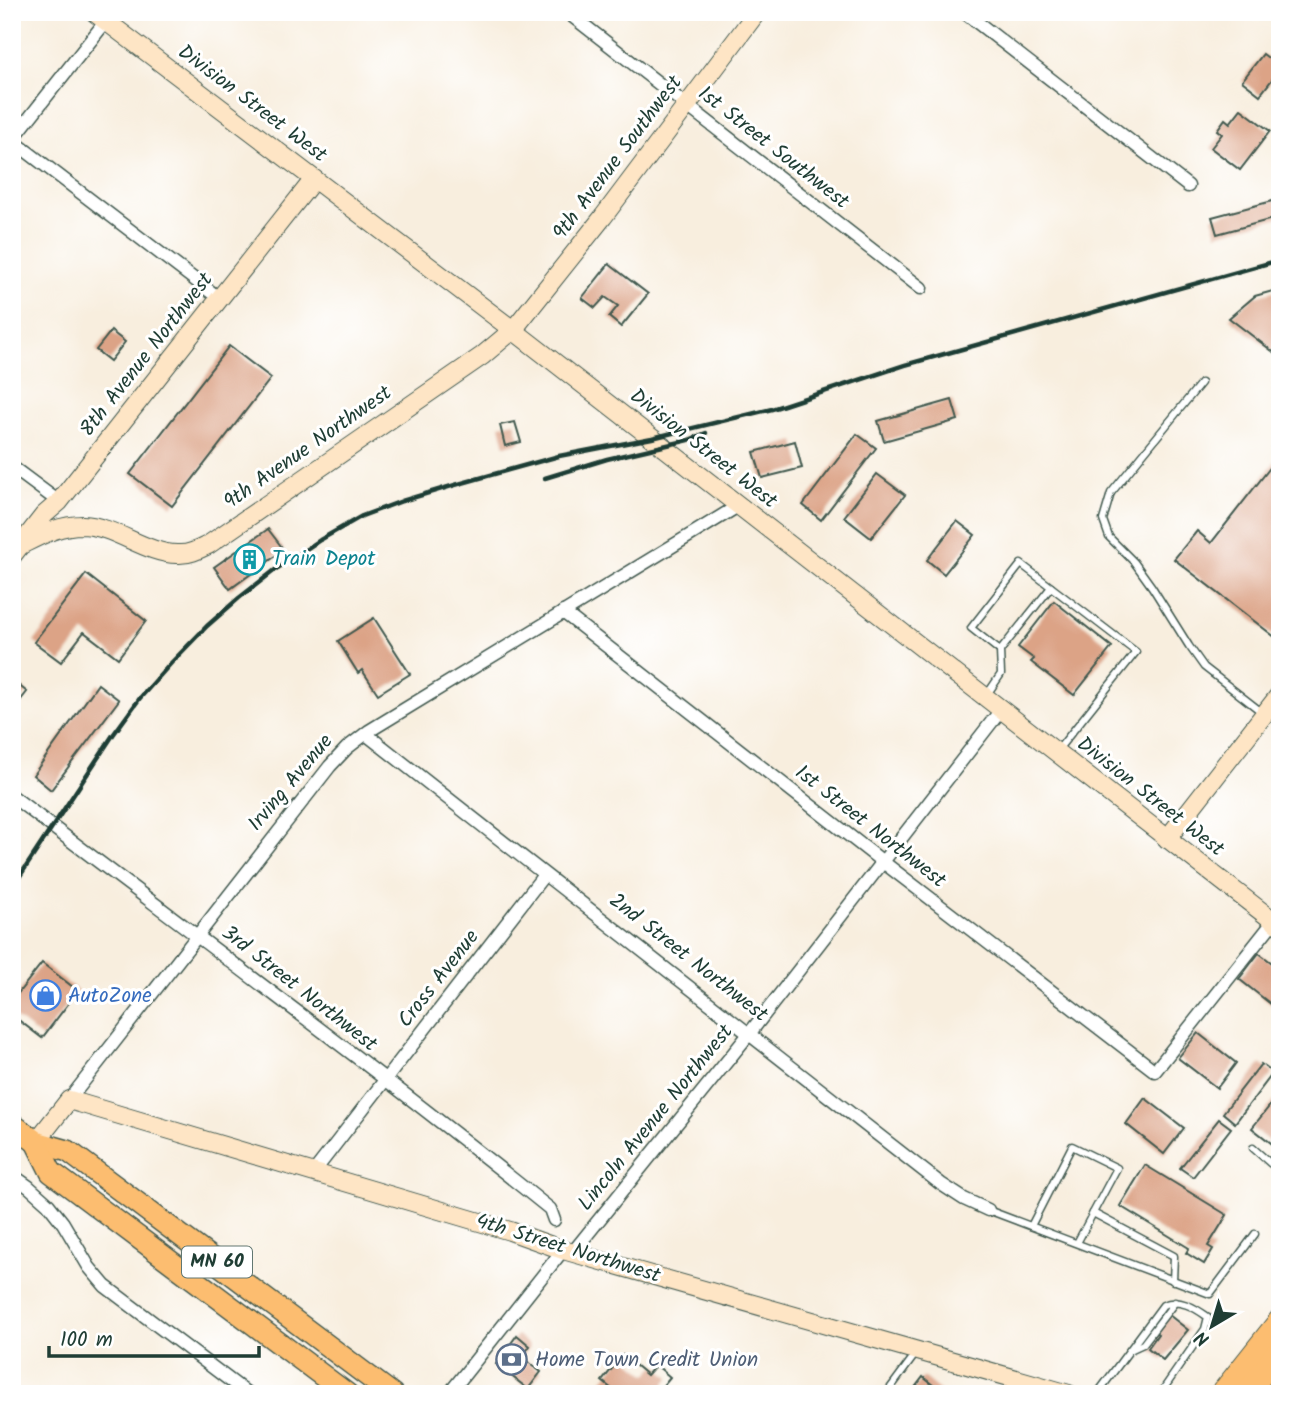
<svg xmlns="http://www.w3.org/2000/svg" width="1292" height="1406" font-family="Kalam,sans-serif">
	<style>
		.building { fill: #dca386 }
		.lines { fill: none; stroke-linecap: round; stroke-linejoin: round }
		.lane-casing { stroke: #40584e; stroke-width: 9 }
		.street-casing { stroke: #40584e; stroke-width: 15 }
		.secondary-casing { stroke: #40584e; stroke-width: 20 }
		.primary-casing { stroke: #40584e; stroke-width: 24 }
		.highway-casing { stroke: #40584e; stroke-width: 25 }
		.lane { stroke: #fff; stroke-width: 6 }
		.street { stroke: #fff; stroke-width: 12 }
		.secondary { stroke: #fee5c5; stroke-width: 18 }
		.primary { stroke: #fcbd6f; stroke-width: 21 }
		.highway { stroke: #fcbd6f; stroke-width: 23 }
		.rail { stroke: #1f3d34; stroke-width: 4.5 }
		.labels { text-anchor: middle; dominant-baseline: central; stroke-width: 6; stroke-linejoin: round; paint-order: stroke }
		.shield { fill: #fff; stroke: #627771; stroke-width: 2 }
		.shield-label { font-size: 19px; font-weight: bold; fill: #1f3d34 }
		.street-label { font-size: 21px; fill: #1f3d34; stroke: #fff }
		.culture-label { font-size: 21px; fill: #0d838f; stroke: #fff; text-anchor: start }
		.shop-label { font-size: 21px; fill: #366cbe; stroke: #fff; text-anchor: start }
		.service-label { font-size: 21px; fill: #4e5e75; stroke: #fff; text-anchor: start }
	</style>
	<rect width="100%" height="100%" fill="#fff"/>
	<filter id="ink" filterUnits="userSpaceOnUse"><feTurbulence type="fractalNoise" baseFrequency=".0143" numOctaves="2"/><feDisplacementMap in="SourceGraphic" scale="14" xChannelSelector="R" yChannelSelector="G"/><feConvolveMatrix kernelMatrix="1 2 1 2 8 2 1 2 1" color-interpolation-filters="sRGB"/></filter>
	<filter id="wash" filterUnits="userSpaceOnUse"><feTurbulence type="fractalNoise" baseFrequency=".00686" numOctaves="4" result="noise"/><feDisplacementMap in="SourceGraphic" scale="28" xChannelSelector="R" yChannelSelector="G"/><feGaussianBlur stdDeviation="1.57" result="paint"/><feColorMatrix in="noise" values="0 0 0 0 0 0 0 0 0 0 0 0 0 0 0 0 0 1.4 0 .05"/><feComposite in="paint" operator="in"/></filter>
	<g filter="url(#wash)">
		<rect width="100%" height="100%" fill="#f8eede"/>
		<g id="blocks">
			<g class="building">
				<polygon points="1263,54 1280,67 1280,69 1260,95 1242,81"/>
				<polygon points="1241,109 1270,131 1240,170 1211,148 1222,134 1217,130 1225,119 1230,123"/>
				<polygon points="1280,199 1280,217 1217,234 1212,217"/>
				<polygon points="609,264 648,294 621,327 609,317 618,306 605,297 595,308 582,298"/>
				<polygon points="1280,289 1280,357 1229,318 1255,296"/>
				<polygon points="111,331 125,342 110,361 96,350"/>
				<polygon points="229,346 271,378 172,506 130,474"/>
				<polygon points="952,400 958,420 884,441 878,421"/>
				<polygon points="515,422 521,442 505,446 500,425"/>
				<polygon points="857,434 876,448 821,520 803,505"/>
				<polygon points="795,441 802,468 762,478 754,452"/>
				<polygon points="1280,455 1280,641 1174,559 1197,531 1211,543"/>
				<polygon points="877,474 905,495 871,538 844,517"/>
				<polygon points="957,521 975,535 944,574 927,560"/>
				<polygon points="268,529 284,550 230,589 214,567"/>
				<polygon points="86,574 146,621 118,658 84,632 61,662 34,642"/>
				<polygon points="1054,601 1112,647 1074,695 1031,662 1034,659 1018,647"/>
				<polygon points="374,618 410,674 378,694 362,670 358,673 338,641"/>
				<polygon points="12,680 27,692 12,711"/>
				<polygon points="98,684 119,700 51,790 33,775"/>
				<polygon points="1259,953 1280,969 1280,1006 1277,1009 1239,979"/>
				<polygon points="42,963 78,991 42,1038 12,1015 12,1001"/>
				<polygon points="1198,1033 1236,1063 1217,1088 1178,1058"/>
				<polygon points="1261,1064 1273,1073 1235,1123 1223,1113"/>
				<polygon points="1280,1093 1280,1140 1275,1146 1252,1128"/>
				<polygon points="1145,1098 1184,1128 1164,1154 1126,1124"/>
				<polygon points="1219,1119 1231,1128 1193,1177 1180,1168"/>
				<polygon points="1145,1165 1227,1215 1208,1246 1213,1249 1204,1264 1186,1253 1189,1248 1120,1206"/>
				<polygon points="1169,1315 1188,1330 1163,1360 1148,1348 1158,1334 1155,1332"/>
				<polygon points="517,1335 530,1346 522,1357 541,1372 528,1389 496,1364"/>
				<polygon points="623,1355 647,1375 656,1365 670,1377 656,1394 627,1394 622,1390 618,1394 602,1381"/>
				<polygon points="923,1377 944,1394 910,1394"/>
			</g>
		</g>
	</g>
	<g filter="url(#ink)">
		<use href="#blocks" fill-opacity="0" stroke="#40584e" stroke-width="2"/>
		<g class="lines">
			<defs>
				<g id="lane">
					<polyline points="1201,383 1111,493 1103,520 1109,537 1134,562 1152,587 1189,646 1204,667 1263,713"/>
					<polyline points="1000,651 971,628 1021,564 1136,652 1057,751"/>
					<polyline points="986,696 1001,674 1000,651 1051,587"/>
					<polyline points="1253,1148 1271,1164 1280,1152"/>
					<polyline points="988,1210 1210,1294 1255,1234"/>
					<polyline points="1093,1213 1174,1256 1173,1281"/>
					<polyline points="1031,1226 1072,1146 1117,1168 1077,1243"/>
					<polyline points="1130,1350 1143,1344 1175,1302"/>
					<polyline points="886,1394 917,1352"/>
					<path d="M1097 1394 1163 1305C1179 1298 1194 1307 1208 1317L1205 1329 1160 1394"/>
				</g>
				<g id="street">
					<polyline points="567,12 921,288"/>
					<polyline points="964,12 1188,186"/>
					<polyline points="106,21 12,140 220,299"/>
					<polyline points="12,467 59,502"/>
					<polyline points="563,612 883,862 1155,1071 1274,921"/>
					<path d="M366 734C557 885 750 1034 941 1184L964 1199 988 1210"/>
					<path d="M12 796C192 933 374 1067 550 1209L554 1220"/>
					<polyline points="69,1100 330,766 347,748 369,731 738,506"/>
					<polyline points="313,1173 544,875"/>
					<polyline points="12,1175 29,1187 48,1204 63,1223 89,1267 105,1286 248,1394"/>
					<polyline points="573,1252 749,1034 1001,710"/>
					<polyline points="449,1394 563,1250"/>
				</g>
				<g id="secondary">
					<polyline points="94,12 513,330 1280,926"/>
					<path d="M21 545C41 535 59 525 83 525 115 526 146 554 177 554 188 555 198 550 208 545L482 356 513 330 603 217 757 12"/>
					<polyline points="12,556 44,515 59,502 314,179"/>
					<polyline points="1167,839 1280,694"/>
					<polyline points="36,1142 69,1100 510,1231 563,1250 1069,1394"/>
				</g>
				<g id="primary">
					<polyline points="12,1124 36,1142 68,1151 392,1394"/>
					<polyline points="36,1142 51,1172 347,1394"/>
				</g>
				<g id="highway">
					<polyline points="1222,1394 1280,1321"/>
					<polyline points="1247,1394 1280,1349"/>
				</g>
			</defs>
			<use href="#lane" class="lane-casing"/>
			<use href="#street" class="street-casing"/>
			<use href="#secondary" class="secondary-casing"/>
			<use href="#primary" class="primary-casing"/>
			<use href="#highway" class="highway-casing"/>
			<use href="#lane" class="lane"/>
			<use href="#street" class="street"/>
			<use href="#secondary" class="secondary"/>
			<use href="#primary" class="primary"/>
			<use href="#highway" class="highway"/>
			<g class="rail">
				<polyline points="545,478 607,459 689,440 706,433"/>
				<polyline points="12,888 113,735 140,698 172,662 207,626 239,598 275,570 320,540 362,516 402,501 455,485 559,456 652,438 772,409 905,365 1280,260"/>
			</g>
		</g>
	</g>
	<defs>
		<symbol id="building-ring" viewBox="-11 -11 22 22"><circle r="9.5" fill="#fff" stroke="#0f9aa8" stroke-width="1.5"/><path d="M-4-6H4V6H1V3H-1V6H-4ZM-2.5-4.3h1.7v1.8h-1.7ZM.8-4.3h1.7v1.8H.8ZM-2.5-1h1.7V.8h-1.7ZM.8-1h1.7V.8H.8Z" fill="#0f9aa8"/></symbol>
		<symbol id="shop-ring" viewBox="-11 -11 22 22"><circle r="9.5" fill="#fff" stroke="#3f7fe0" stroke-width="1.5"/><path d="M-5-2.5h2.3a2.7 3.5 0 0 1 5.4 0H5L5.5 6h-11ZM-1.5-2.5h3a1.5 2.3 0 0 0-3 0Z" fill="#3f7fe0"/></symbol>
		<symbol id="bank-ring" viewBox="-11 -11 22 22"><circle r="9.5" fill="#fff" stroke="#5c6f8a" stroke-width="1.5"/><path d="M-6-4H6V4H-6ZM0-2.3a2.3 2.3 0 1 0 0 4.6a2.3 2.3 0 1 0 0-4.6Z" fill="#5c6f8a"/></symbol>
	</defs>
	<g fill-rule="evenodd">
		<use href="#building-ring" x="232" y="542" width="35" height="35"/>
		<use href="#shop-ring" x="28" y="978" width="35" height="35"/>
		<use href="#bank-ring" x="494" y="1342" width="35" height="35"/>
	</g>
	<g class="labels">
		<rect class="shield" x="182" y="1246.5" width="70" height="31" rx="5"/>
		<g class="shield-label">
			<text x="217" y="1262">MN 60</text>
		</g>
		<g class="street-label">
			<text transform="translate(252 104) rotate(37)">Division Street West</text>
			<text transform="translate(773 148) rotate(38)">1st Street Southwest</text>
			<text transform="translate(618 158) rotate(-53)">9th Avenue Southwest</text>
			<text transform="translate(147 355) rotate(-52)">8th Avenue Northwest</text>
			<text transform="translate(308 448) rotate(-35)">9th Avenue Northwest</text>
			<text transform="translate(703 449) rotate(38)">Division Street West</text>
			<text transform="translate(291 783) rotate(-50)">Irving Avenue</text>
			<text transform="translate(1150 797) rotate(38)">Division Street West</text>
			<text transform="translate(870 827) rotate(38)">1st Street Northwest</text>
			<text transform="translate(688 958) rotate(38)">2nd Street Northwest</text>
			<text transform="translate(439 979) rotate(-52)">Cross Avenue</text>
			<text transform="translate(299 989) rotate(38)">3rd Street Northwest</text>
			<text transform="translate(656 1118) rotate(-51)">Lincoln Avenue Northwest</text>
			<text transform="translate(568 1249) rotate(17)">4th Street Northwest</text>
		</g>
		<g class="culture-label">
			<text x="272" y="559">Train Depot</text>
		</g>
		<g class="shop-label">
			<text x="68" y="996">AutoZone</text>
		</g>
		<g class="service-label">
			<text x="535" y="1360">Home Town Credit Union</text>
		</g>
	</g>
	<rect width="1292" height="1406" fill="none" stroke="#fff" stroke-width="42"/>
	<g transform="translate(1212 1326) rotate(218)" stroke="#ffffff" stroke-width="5" paint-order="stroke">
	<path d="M0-5L12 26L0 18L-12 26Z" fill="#1f3d34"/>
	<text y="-10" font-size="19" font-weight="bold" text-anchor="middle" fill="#1f3d34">N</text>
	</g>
	<path d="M49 1346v10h210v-10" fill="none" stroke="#1f3d34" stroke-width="3.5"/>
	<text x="60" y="1346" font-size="21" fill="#1f3d34" stroke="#ffffff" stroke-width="5" paint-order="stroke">100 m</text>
</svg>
